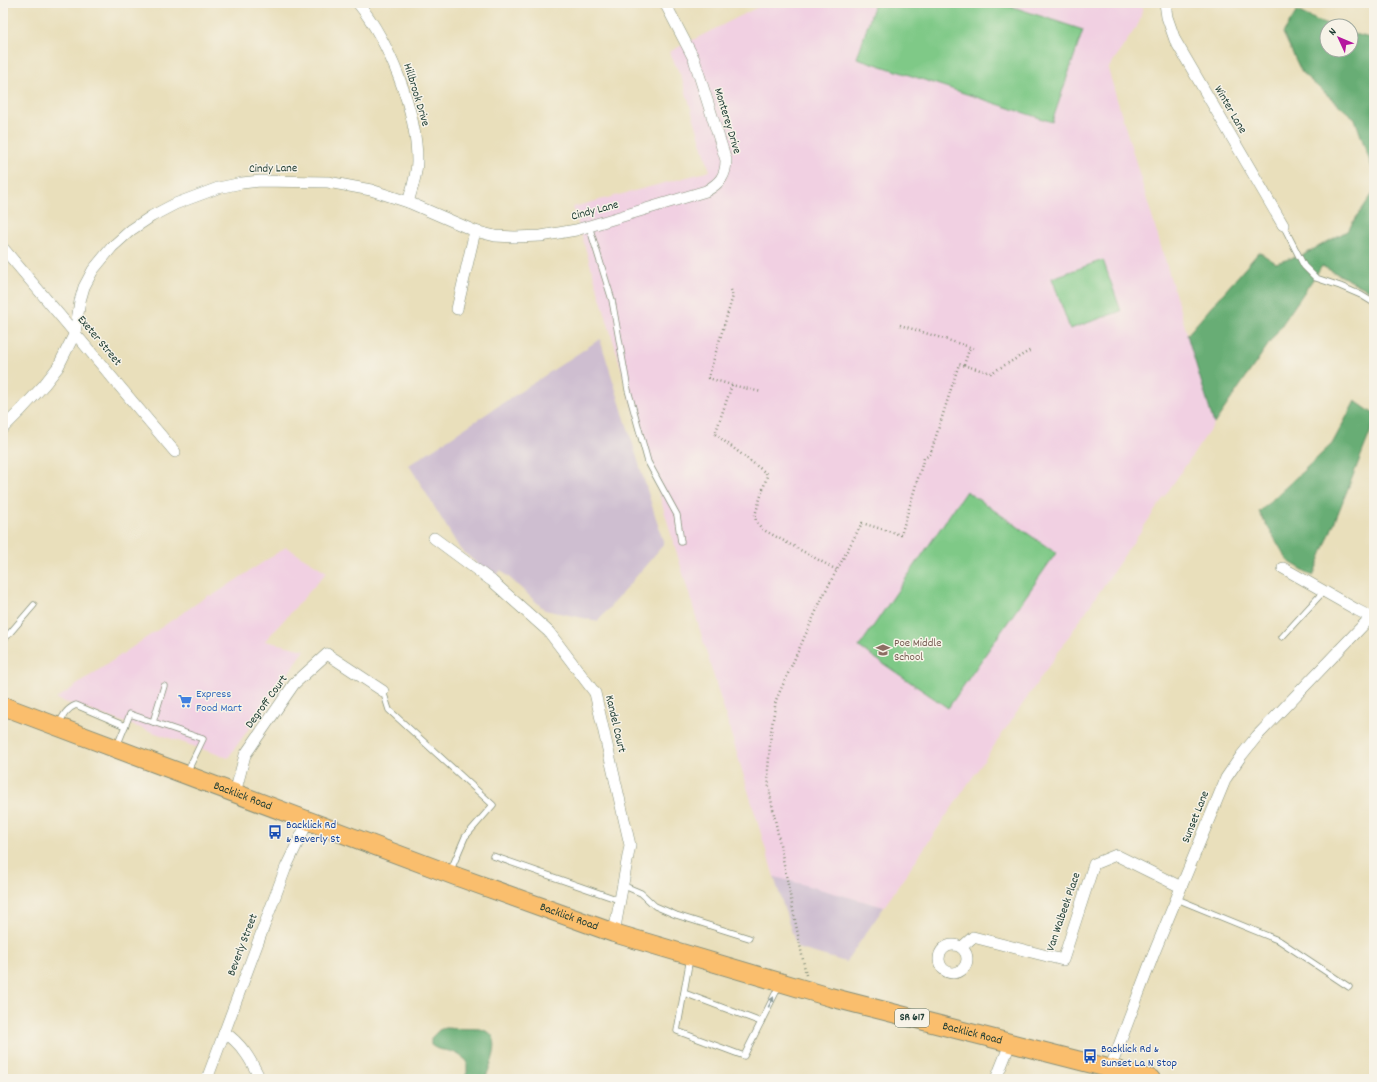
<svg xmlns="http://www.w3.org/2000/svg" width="1377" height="1082" font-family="Dekko,sans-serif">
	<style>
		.built { fill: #f1d0e2 }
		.industrial { fill: #cebed0 }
		.green { fill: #7fc987; stroke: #4f835e }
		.forest { fill: #67ad74; stroke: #437554 }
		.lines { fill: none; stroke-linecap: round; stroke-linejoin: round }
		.service-casing { stroke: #848e78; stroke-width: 7 }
		.minor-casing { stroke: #848e78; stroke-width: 12 }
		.primary-casing { stroke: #848e78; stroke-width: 20 }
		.path { stroke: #848e78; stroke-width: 2.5; stroke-dasharray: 1 3; stroke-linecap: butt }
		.service { stroke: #fff; stroke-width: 5.5 }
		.minor { stroke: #fff; stroke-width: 11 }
		.primary { stroke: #fabe6d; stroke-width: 18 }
		.oneway { fill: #8f9e9a }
		.labels { text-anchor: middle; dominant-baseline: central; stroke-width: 3; stroke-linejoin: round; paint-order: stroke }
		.shield { fill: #f7f3e8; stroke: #60746a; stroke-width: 1 }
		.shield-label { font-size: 11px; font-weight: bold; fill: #1f3d34 }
		.street-label { font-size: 12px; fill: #1f3d34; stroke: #f7f3e8 }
		.education-label { font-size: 12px; fill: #785e54; stroke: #f7f3e8; text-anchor: start }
		.shop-label { font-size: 12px; fill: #366cbe; stroke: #f7f3e8; text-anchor: start }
		.transit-label { font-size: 12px; fill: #164399; stroke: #f7f3e8; text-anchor: start }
	</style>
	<rect width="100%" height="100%" fill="#f7f3e8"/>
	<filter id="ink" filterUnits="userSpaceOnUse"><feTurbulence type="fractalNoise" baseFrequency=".025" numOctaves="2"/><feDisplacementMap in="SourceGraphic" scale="8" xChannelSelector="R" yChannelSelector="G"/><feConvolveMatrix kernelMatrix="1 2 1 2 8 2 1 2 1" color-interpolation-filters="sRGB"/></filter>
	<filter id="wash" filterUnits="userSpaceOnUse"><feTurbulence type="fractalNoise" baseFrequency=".012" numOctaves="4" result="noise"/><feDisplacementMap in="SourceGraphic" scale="16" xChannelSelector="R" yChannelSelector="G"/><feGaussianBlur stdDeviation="0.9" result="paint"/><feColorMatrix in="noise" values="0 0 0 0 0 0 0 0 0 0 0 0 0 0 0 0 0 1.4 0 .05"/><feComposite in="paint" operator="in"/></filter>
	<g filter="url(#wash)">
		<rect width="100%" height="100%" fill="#e9dfbb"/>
		<g class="built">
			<polygon points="766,3 1144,3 1139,23 1108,69 1214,424 884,907 774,877 573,207 710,171 681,76 669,52"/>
			<polygon points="286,547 327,572 265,641 305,650 228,758 56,699 209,595 212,596"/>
		</g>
		<g class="industrial">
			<polygon points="600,339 664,544 598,621 545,610 501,570 494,578 460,549 409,465"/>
			<polygon points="774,877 787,880 884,907 846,962 797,948"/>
		</g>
		<g class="green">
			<polygon points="875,3 1001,3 1083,30 1052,122 857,58"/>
			<polygon points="1103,260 1121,311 1070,329 1052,278"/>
			<polygon points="966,491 1056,553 948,708 859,647"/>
		</g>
		<g class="forest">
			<polygon points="1297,11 1329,26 1327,26 1327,50 1351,50 1351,33 1374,39 1374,173 1355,119 1302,73 1283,33"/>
			<polygon points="1374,192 1374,293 1322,266 1214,424 1187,335 1259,252 1276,263 1295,257 1296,259 1347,231"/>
			<polygon points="1355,401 1374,414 1374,423 1313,576 1288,561 1259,512 1332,444"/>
			<path d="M445 1028C457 1029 468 1028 480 1029 506 1033 491 1064 485 1079H463L467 1073V1061C461 1056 457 1053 449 1051 441 1049 439 1051 431 1045V1038L439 1030Z"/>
		</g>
	</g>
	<g filter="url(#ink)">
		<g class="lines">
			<defs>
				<g id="service">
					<polyline points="1283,225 1304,266 1316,278 1340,286 1361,295 1374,303"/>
					<polyline points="589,226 612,300 628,390 648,462 677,515 681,542"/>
					<polyline points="1282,637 1324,591"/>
					<polyline points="3,641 34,605"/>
					<polyline points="164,686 153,722 203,739 187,772"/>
					<polyline points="383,691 389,710 493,805 465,837 450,872"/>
					<path d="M59 724C63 716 66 709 76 705L125 726"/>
					<polyline points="117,746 130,714 153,722"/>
					<polyline points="493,856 619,900"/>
					<polyline points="622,885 641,893 655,906 676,915 749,938"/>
					<polyline points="1177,899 1280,941 1349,987"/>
					<polyline points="690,958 677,1031 744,1056 780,984"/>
					<polyline points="684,993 761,1022"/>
				</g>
				<g id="minor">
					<path d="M358 3C389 42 417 111 417 161 417 175 412 189 408 202"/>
					<polyline points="1165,3 1167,17 1175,40 1283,225"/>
					<polyline points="3,248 175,452"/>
					<polyline points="457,309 475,231"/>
					<path d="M3 428 21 410 44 385 58 367 75 333 80 301 84 287 93 270 112 247 131 230 152 216 175 204 218 188 242 183 260 181 328 182 371 190 408 202 475 231 495 236 515 237 541 236 576 230 706 191C720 183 726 176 726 160L694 59 665 3"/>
					<polyline points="434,538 492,581 549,632 595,693 630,845 614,933"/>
					<polyline points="1283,568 1357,610 1371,617"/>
					<polyline points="235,793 245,755 294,684 327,654 383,691"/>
					<circle cx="953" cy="959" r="14"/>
					<polyline points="962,947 973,937 1063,960 1094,864 1116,855 1181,887"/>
					<path d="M224 1032C242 1044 251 1060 260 1079"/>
					<polyline points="1110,1069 1154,953 1226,778 1241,756 1257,736 1371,617 1374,617"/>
					<polyline points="207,1079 286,867 308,821"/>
					<polyline points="996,1079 1010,1044"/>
				</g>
				<g id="primary">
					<path id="s1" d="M3 706 458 877 614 933 830 997 1151 1079"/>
				</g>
			</defs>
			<use href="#service" class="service-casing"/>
			<use href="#minor" class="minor-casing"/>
			<use href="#primary" class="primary-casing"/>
			<g class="path">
				<polyline points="731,290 733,296 708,378 732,385 761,392"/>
				<polyline points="900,325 973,348"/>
				<polyline points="964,365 970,347"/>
				<polyline points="732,385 715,434 766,473 767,476 755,515 756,521 762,529 837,570"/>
				<polyline points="806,975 769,789 768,770 771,732 776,700 823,596 862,523 901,535 924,458 930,455 959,364 991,373 1031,350"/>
			</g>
			<use href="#service" class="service"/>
			<use href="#minor" class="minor"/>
			<use href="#primary" class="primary"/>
		</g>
		<defs><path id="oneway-solid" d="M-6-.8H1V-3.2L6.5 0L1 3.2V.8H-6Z"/></defs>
		<use class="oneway" href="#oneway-solid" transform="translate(771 1002) rotate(-63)"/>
	</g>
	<defs>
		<symbol id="school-bare" viewBox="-9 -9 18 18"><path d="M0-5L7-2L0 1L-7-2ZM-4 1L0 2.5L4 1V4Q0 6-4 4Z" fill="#8d6e63" stroke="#f7f3e8" stroke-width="2.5" paint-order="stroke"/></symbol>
		<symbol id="supermarket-bare" viewBox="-9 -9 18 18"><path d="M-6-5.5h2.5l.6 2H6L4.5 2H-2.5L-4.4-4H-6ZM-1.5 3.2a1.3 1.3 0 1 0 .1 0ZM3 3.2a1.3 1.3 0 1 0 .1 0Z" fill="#3f7fe0" stroke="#f7f3e8" stroke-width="2.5" paint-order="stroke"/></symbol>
		<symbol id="bus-bare" viewBox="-9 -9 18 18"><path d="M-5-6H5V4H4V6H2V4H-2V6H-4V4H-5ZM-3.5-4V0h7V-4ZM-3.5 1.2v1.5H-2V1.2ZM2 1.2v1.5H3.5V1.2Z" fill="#1a4fb4" stroke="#f7f3e8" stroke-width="2.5" paint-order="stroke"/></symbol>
	</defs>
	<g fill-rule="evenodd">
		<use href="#school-bare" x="873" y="640" width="20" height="20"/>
		<use href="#supermarket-bare" x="175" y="691" width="20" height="20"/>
		<use href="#bus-bare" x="265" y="822" width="20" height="20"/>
		<use href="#bus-bare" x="1080" y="1046" width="20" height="20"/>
	</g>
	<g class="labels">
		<rect class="shield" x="895" y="1009" width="34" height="18" rx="3"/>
		<g class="shield-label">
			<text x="912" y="1018">SR 617</text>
		</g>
		<g class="street-label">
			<text transform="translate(416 95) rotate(73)">Hillbrook Drive</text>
			<text transform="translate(1230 110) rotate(60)">Winter Lane</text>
			<text transform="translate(727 121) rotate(73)">Monterey Drive</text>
			<text transform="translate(273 169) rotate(-1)">Cindy Lane</text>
			<text transform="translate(595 211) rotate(-15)">Cindy Lane</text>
			<text transform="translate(99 341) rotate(50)">Exeter Street</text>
			<text transform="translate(267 702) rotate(-54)">Degroff Court</text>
			<text transform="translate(615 724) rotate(77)">Kandel Court</text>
			<text stroke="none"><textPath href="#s1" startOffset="256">Backlick Road</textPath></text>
			<text transform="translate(1196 817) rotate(-68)">Sunset Lane</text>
			<text transform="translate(1064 912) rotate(-71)">Van Walbeek Place</text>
			<text stroke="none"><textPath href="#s1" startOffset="604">Backlick Road</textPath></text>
			<text transform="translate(243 945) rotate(-69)">Beverly Street</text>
			<text stroke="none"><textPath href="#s1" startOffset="1024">Backlick Road</textPath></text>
		</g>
		<g class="education-label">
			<text x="894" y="643">Poe Middle<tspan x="894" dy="14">School</tspan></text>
		</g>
		<g class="shop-label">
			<text x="196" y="694">Express<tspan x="196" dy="14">Food Mart</tspan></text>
		</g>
		<g class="transit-label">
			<text x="286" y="825">Backlick Rd<tspan x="286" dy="14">&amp; Beverly St</tspan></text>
			<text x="1101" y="1049">Backlick Rd &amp;<tspan x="1101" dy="14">Sunset La N Stop</tspan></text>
		</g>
	</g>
	<rect width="1377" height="1082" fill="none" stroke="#f7f3e8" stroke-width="16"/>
	<g transform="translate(1339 38) rotate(314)"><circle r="19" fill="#f7f3e8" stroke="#a1aaa0"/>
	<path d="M0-3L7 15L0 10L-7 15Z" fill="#b5179e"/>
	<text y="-6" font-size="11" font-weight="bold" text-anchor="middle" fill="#1f3d34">N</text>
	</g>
</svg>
